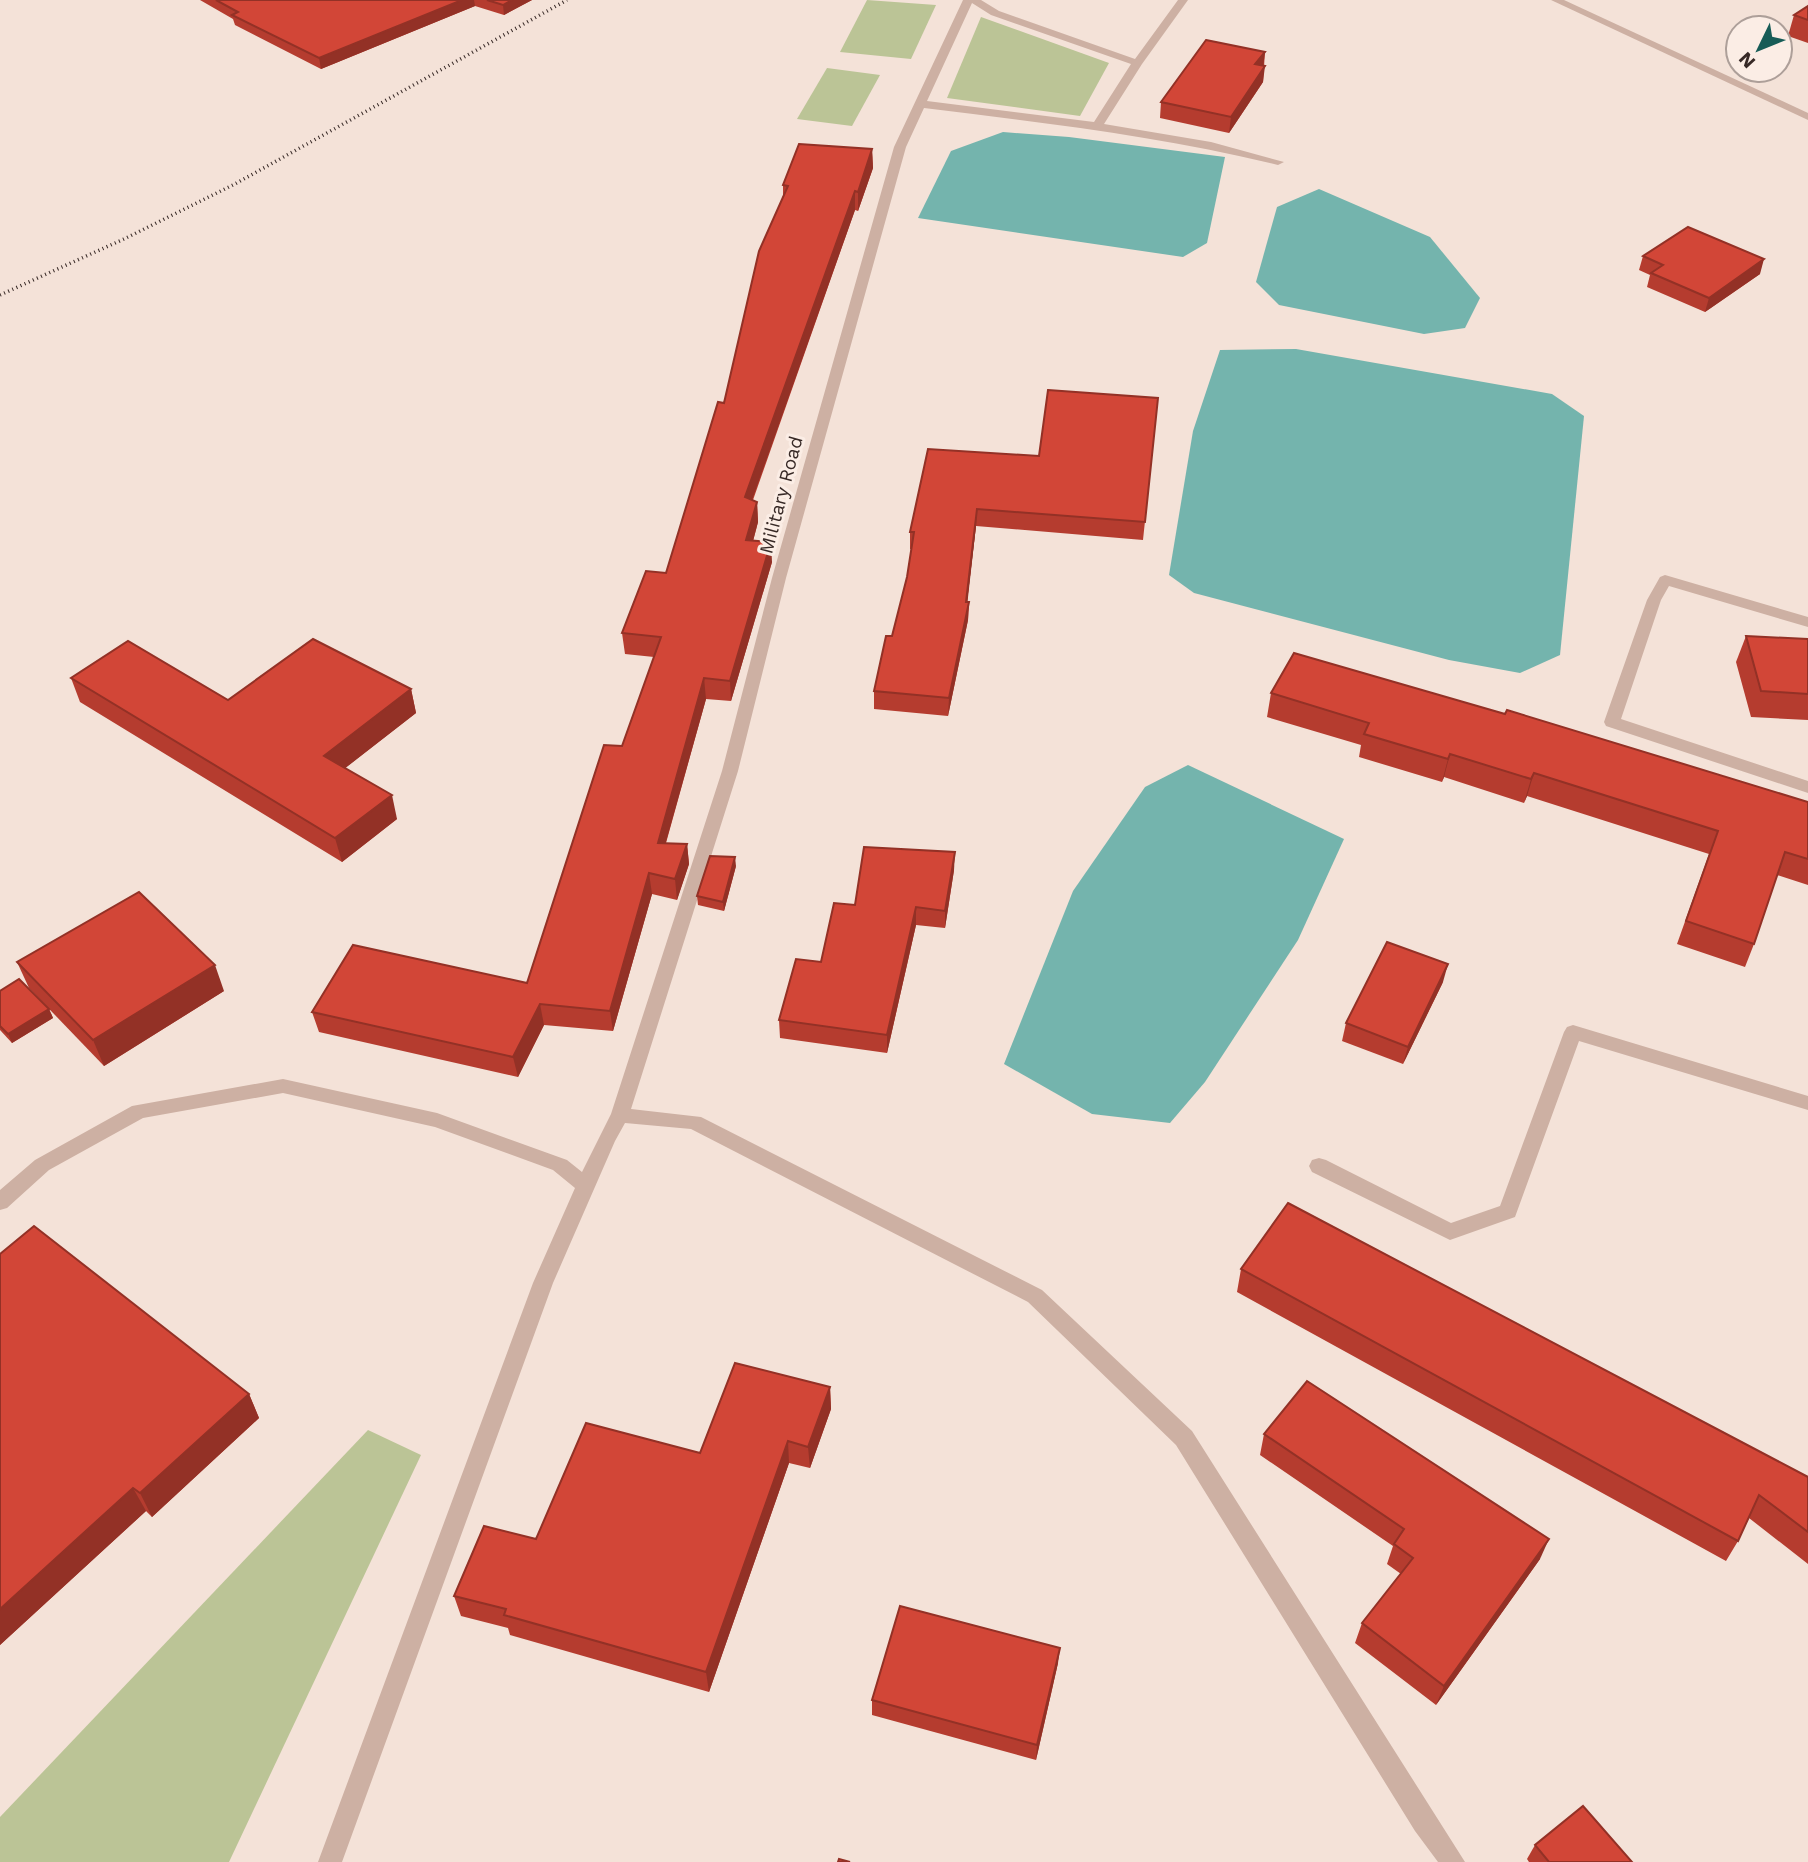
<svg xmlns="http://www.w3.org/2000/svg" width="1808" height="1862" font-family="'Work Sans',sans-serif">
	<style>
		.green { fill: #bbc496 }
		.water { fill: #74b4ad }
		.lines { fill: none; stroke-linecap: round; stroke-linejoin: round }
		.minor { fill: #cdb0a3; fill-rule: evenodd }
		.rail { stroke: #372926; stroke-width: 3.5; stroke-dasharray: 1 3.5; stroke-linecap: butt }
		.wall { fill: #b53c2f }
		.shaded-wall { fill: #933126 }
		.building { fill: #d24637; stroke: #933126; stroke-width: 2 }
		.labels { text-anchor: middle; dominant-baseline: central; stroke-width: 6; stroke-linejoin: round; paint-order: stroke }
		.street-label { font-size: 19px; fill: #372926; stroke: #fbede5 }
	</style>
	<rect width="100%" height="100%" fill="#f4e2d8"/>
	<g class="green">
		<polygon points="867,0 936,5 911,59 840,52"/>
		<polygon points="981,17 1109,63 1080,116 947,98"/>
		<polygon points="827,68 880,75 852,126 797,119"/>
		<polygon points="368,1430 421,1455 229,1862 0,1862 0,1817"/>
	</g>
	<g class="water">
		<polygon points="1003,132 1069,137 1225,157 1207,243 1183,257 918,218 951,151"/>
		<polygon points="1319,189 1430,237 1480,298 1465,328 1424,334 1279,305 1256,282 1277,207"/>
		<polygon points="1296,349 1552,394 1584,416 1560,655 1520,673 1449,660 1194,593 1169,575 1193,431 1220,350"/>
		<polygon points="1188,765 1344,839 1298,940 1205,1082 1170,1123 1092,1114 1004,1064 1073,891 1145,787"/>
	</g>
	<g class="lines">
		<g class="minor">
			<path d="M963 0H981L999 11 1135 59 1178 0H1188L1142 64 1104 124 1211 142 1284 162 1278 165C1161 136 1043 123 924 108L906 147 786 578 738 771 631 1109 701 1117 1042 1290 1192 1431 1465 1862H1438L1415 1831 1176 1445 1028 1302 691 1129 625 1123 615 1141 553 1283 342 1862H318L533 1283 575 1188 553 1170 435 1127 283 1093 143 1118 49 1170 7 1208 0 1210V1190L35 1160 132 1106 283 1079 437 1113 567 1160 582 1172 611 1114 722 771 772 578 894 147ZM972 3 991 15 1131 64 1094 122 927 101Z"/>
			<polygon points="1551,0 1564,0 1808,113 1808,120"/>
			<polygon points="1665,575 1808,617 1808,627 1669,586 1661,600 1621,719 1808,781 1808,793 1606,726 1604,722 1647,600 1660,577"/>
			<polygon points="1573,1025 1808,1096 1808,1110 1579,1041 1515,1217 1450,1240 1312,1172 1309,1166 1312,1160 1319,1158 1326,1160 1451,1223 1500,1206 1564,1032 1567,1027"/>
		</g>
		<polyline class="rail" points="0,295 124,239 233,185 567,0"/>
	</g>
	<g class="wall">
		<polygon points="200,0 532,0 504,15 475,6 321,69 235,25 233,19"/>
		<polygon points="1808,6 1808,43 1788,36 1794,15"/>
		<polygon points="1265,52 1263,82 1229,133 1160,118 1161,102"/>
		<polygon points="872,149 873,168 858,211 855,210 753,500 757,502 758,522 753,541 772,562 731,701 706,699 666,843 687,844 689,864 677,900 652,894 613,1031 544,1025 518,1077 319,1032 312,1012 527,983 622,746 654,657 625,654 622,633 666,573 724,403 783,196 783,185"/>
		<polygon points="1643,256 1760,274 1705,312 1647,287 1650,275 1639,270"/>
		<polygon points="1158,398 1143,540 976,526 967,602 969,602 968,620 948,716 874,709 874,691 892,636 907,577 911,549 910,549 910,532 1039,456"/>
		<polygon points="1746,636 1808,639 1808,720 1751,717 1736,662"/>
		<polygon points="71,678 228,700 411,689 416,713 345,768 397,819 342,862 80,702"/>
		<polygon points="1271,693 1505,714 1808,802 1808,885 1777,875 1754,944 1745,967 1677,944 1709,854 1527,796 1524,803 1444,777 1442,782 1359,757 1361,745 1267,717"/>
		<polygon points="736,866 724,911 698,905 697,896"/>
		<polygon points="954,870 945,928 916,925 887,1053 780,1038 779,1020 821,962 855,905"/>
		<polygon points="17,962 224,991 104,1066 29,988"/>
		<polygon points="1443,982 1403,1064 1342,1041 1346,1023"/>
		<polygon points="0,991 49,1009 53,1018 12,1043 0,1030"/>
		<polygon points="0,1254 249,1394 259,1418 152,1517 146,1511 0,1645"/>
		<polygon points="1241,1269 1808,1477 1808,1564 1749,1518 1738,1541 1726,1561 1237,1292"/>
		<polygon points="830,1387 831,1409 810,1468 789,1463 709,1692 510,1635 508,1628 461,1616 454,1596 536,1539 700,1453"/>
		<polygon points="1264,1434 1540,1559 1436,1705 1355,1643 1362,1623 1401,1574 1387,1564 1393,1546 1260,1455"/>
		<polygon points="1058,1663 1036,1760 872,1715 872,1700"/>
		<polygon points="1535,1845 1632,1862 1529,1862 1527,1859"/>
	</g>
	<g class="shaded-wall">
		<polygon points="462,0 474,0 475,6 321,69 319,58"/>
		<polygon points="512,0 532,0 504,15 503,5"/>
		<polygon points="1265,52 1263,67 1255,64"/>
		<polygon points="1265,66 1263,82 1229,133 1231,117"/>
		<polygon points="872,149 873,168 858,211 858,192"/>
		<polygon points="855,191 855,210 746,517 745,497"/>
		<polygon points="1764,259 1760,274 1705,312 1709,298"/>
		<polygon points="757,502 758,522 748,560 746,540"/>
		<polygon points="977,509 976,526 966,615 969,602 968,620 948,716 949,698 966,602"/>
		<polygon points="771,542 772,562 731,701 730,681"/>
		<polygon points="704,678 706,699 660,863 658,843"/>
		<polygon points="411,689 416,713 330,780 324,756"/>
		<polygon points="1450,754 1444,777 1442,782 1448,759"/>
		<polygon points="1534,773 1527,796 1524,803 1531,779"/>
		<polygon points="392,795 397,819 342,862 335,838"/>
		<polygon points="687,844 689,864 677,900 675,879"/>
		<polygon points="955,852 954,870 945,928 945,911"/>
		<polygon points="735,857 736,866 724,911 723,902"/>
		<polygon points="649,873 652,894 613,1031 610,1011"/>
		<polygon points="916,907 916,925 887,1053 887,1035"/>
		<polygon points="1448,964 1443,982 1403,1064 1408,1047"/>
		<polygon points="215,965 224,991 104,1066 93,1040"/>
		<polygon points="540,1004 544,1025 518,1077 513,1057"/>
		<polygon points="49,1009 53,1018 12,1043 8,1034"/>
		<polygon points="830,1387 831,1409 810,1468 808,1447"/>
		<polygon points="249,1394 259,1418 152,1517 140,1493"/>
		<polygon points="788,1441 789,1463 709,1692 706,1672"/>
		<polygon points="133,1488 146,1511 0,1645 0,1609"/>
		<polygon points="1549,1539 1540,1559 1436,1705 1444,1686"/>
		<polygon points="1060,1648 1058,1663 1036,1760 1037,1745"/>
	</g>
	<g class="building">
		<polygon points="216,0 462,0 319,58 232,15 238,12"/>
		<polygon points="487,0 512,0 503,5"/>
		<polygon points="1808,6 1808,20 1794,15"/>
		<polygon points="1206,40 1265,52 1255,64 1265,66 1231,117 1161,102"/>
		<polygon points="799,144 872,149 858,192 855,191 745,497 757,502 746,540 771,542 730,681 704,678 658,843 687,844 675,879 649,873 610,1011 540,1004 513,1057 312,1012 353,945 527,983 604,745 622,746 661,637 622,633 646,571 666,573 718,402 724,403 759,251 788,186 783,185"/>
		<polygon points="1688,227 1764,259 1709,298 1651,273 1663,265 1643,256"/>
		<polygon points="1048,390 1158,398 1145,522 977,509 966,602 969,602 949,698 874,691 886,636 892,636 907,577 914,532 910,532 928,449 1039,456"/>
		<polygon points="1746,636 1808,639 1808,694 1761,691"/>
		<polygon points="313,639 411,689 324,756 392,795 335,838 71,678 128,641 228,700"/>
		<polygon points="1294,653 1505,714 1507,710 1808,802 1808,859 1785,852 1754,944 1686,921 1718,831 1534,773 1531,779 1450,754 1448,759 1364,734 1369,723 1271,693"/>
		<polygon points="864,847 955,852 945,911 916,907 887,1035 779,1020 796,959 821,962 834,903 855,905"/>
		<polygon points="710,856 735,857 723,902 697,896"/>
		<polygon points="139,892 215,965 93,1040 17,962"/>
		<polygon points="1387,942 1448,964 1408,1047 1346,1023"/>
		<polygon points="19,979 49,1009 8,1034 0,1026 0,991"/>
		<polygon points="1288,1203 1808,1477 1808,1532 1759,1495 1738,1541 1241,1269"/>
		<polygon points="34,1226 249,1394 140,1493 133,1488 0,1609 0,1254"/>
		<polygon points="735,1363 830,1387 808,1447 788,1441 706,1672 504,1615 506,1609 454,1596 484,1526 536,1539 586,1423 700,1453"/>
		<polygon points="1307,1381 1549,1539 1444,1686 1362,1623 1413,1558 1394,1544 1404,1529 1264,1434"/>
		<polygon points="900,1606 1060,1648 1037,1745 872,1700"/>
		<polygon points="1583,1806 1632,1862 1549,1862 1535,1845"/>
		<polygon points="839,1859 850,1862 838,1862"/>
	</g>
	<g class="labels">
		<g class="street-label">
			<text transform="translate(781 495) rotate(-75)">Military Road</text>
		</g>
	</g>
	<g transform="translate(1759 49) rotate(227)"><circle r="33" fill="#fbede5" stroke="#ad9f99" stroke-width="2"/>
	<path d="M0-5L12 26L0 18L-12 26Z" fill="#175c57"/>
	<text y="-10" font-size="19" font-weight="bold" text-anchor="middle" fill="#372926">N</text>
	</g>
</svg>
